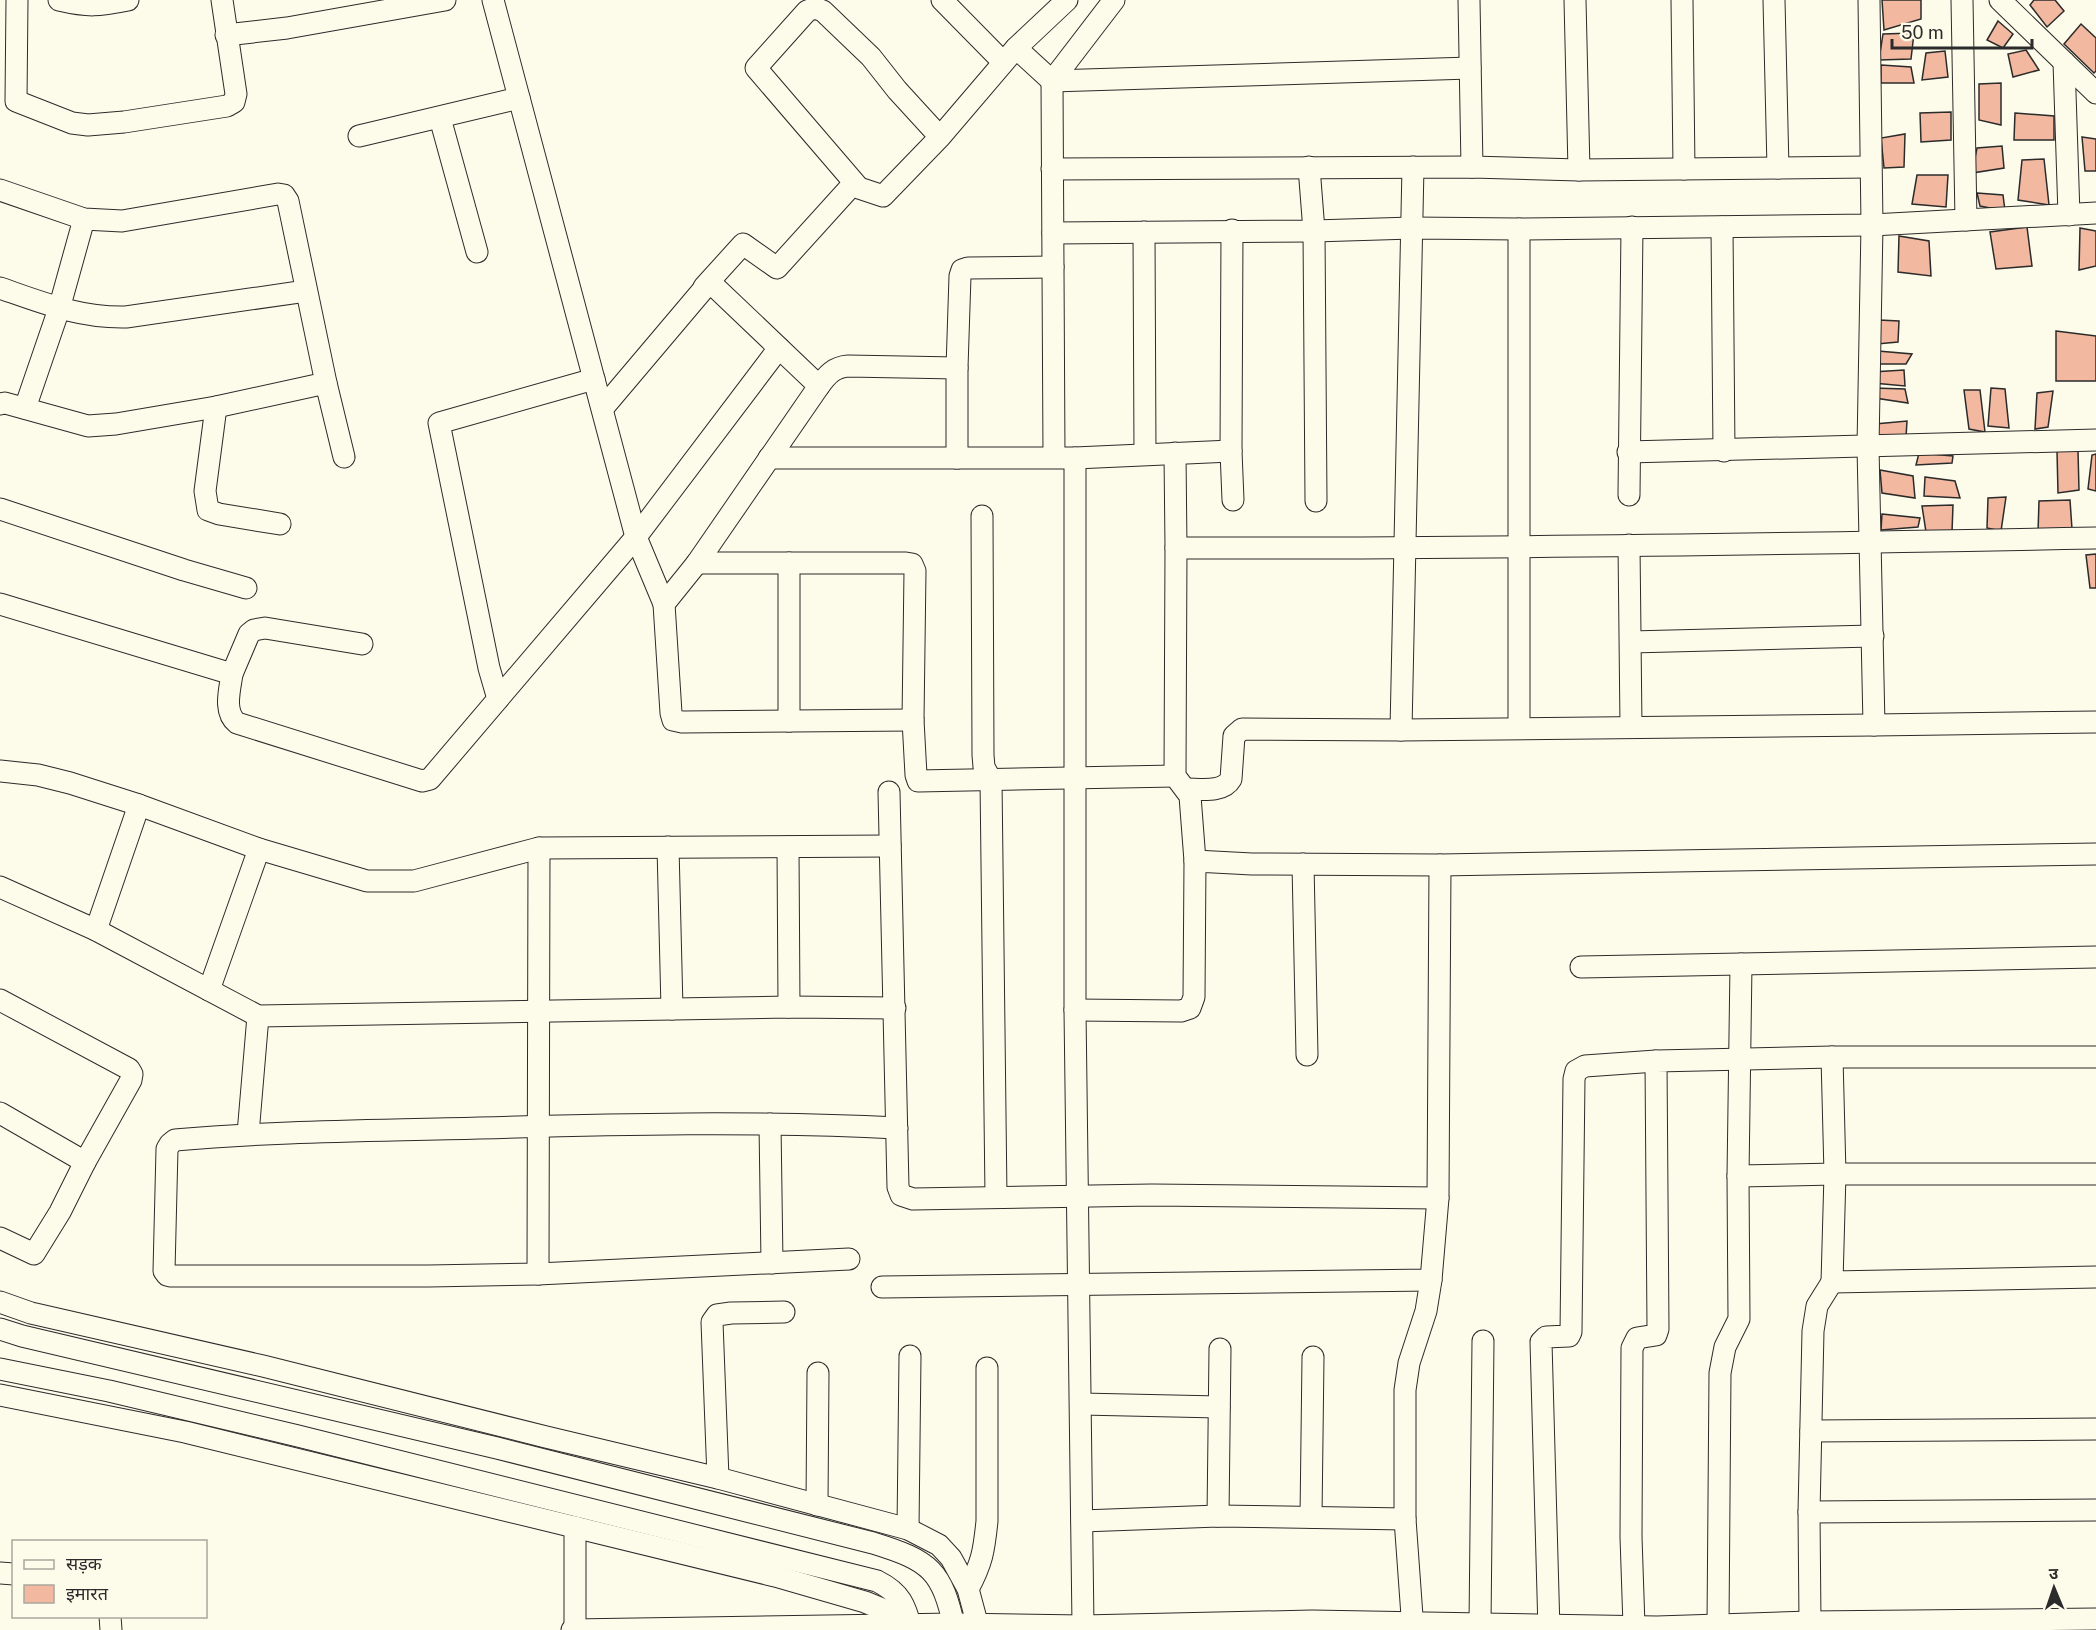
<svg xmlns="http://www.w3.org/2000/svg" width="2096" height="1630" font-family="'Public Sans','Noto Sans Devanagari',sans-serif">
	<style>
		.building { fill: #f2b8a0; stroke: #2b2b2b; stroke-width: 1.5 }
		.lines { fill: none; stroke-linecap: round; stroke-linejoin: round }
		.minor-casing { stroke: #2b2b2b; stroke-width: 23 }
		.minor { stroke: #fdfbea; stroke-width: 21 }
	</style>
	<rect width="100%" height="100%" fill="#fdfbea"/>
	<g class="building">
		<polygon points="1882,0 1921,0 1921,19 1884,30"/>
		<polygon points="2034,0 2055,0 2064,11 2047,27 2030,5"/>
		<polygon points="1998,21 2013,34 2003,48 1987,40"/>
		<polygon points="2081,24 2096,38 2096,71 2094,73 2064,44"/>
		<polygon points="1914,33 1911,59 1879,60 1883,34"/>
		<polygon points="2026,50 2039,70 2013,77 2008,54"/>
		<polygon points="1945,51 1948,77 1922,80 1926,53"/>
		<polygon points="1881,65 1911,67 1914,83 1881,83"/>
		<polygon points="2001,83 2001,125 1979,120 1979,84"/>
		<polygon points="1951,112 1951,140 1921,142 1920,113"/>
		<polygon points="2015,113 2054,116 2054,140 2014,140"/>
		<polygon points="1905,134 1904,167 1884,168 1881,138"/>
		<polygon points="2082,137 2096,139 2096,171 2085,171"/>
		<polygon points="2002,146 2004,168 1972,173 1977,148"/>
		<polygon points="2044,159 2049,205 2018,200 2022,160"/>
		<polygon points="1917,175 1948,175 1946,207 1912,204"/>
		<polygon points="1977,193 2003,195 2005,211 1980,206"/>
		<polygon points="2027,227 2032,266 1996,269 1990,232"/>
		<polygon points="2080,228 2096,231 2096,266 2079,270"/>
		<polygon points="1899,236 1929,241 1931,276 1898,272"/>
		<polygon points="1879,320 1899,321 1898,342 1877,344"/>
		<polygon points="2056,331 2096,336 2096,381 2056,381"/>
		<polygon points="1878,351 1912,354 1906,364 1878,364"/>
		<polygon points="1904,370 1905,386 1873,383 1872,372"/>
		<polygon points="1873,388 1905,389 1908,403 1875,398"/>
		<polygon points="1991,388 2005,389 2009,428 1988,426"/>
		<polygon points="1964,390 1980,390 1985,432 1969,429"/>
		<polygon points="2053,391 2048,427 2035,429 2037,393"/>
		<polygon points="1907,421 1906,437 1875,440 1875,424"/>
		<polygon points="2057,451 2078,451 2079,490 2058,493"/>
		<polygon points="1919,453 1953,456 1952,463 1916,465"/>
		<polygon points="2096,454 2096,491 2088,489 2092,455"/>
		<polygon points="1880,470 1913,476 1915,498 1882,493"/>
		<polygon points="1925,477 1955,481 1960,498 1924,496"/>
		<polygon points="2006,497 2001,531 1987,528 1988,498"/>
		<polygon points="2070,500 2072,529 2038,533 2039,501"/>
		<polygon points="1953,505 1952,532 1926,532 1922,506"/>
		<polygon points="1882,514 1920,518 1918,527 1881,530"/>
		<polygon points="2096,554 2096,588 2090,588 2086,555"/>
	</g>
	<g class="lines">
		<defs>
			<g id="minor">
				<polyline points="17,0 16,101 72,123 88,125 124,122 227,106 234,102 236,94 222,0"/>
				<path d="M59 0C89 7 98 6 128 0"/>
				<path d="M493 0 636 537 664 604 697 563 819 386C827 375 834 367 848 366L957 368"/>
				<polyline points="942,0 1003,62"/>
				<polyline points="1469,0 1472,167"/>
				<polyline points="1575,0 1579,170"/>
				<polyline points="1682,0 1684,169"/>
				<polyline points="1774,0 1778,168"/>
				<polyline points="1869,0 1872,225 1868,447 1874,725 2096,722"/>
				<polyline points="1962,0 1966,220"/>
				<polyline points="2000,0 2096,93"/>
				<polyline points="226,35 287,28 445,0"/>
				<polyline points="1016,48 1052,81 1470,68"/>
				<polyline points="2064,62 2069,215"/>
				<polyline points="440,118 477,252"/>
				<polyline points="359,136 519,98"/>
				<polyline points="940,137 897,90 871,57 823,11 815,8 807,11 756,68 859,188 883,196 940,137 1016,48 1067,0"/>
				<polyline points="1309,167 1314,231 1316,501"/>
				<polyline points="1052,169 1472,167 1579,170 1870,167"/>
				<polyline points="0,190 84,219 122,221 278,194 284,195 288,201 326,383 216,407 116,424 88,426 5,403 0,404"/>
				<polyline points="1722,227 1724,451"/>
				<polyline points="1519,229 1519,728"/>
				<polyline points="1232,230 1231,451 1233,500"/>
				<polyline points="1144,232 1145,453"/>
				<polyline points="1053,233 1314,231 1412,228 1519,229 1872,225 2096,213"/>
				<polyline points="704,287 743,244 777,268 854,183"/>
				<path d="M0 288C43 303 80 318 126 317L306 291"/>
				<polyline points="326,383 344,457"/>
				<polyline points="216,407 205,491 208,510 219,514 280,524"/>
				<polyline points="25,408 59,309 84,219"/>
				<polyline points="603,408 707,285 714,286 819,386"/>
				<polyline points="1628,452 2096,440"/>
				<polyline points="1175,453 1176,548"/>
				<polyline points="1054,457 1052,81 1114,0"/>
				<polyline points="769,458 1075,458 1231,451"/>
				<polyline points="957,458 957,368 960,276 962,270 968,268 1053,267"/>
				<polyline points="1075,458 1075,1010 1083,1626"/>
				<polyline points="1629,495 1632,227"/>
				<polyline points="0,509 184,570 246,588"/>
				<polyline points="982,516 983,755 984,767 991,780 996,1197"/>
				<polyline points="1629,545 1631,727"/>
				<polyline points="697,563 906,563 912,564 915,571 913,720 916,775 918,781 1175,776"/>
				<polyline points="789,563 789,721"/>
				<path d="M0 604 232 674C230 689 223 712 237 723L422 781 430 779 636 537 779 348"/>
				<polyline points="664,604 671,713 673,720 682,722 913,720"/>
				<polyline points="1631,642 1873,636"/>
				<polyline points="232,674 249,634 254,630 265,628 362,644"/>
				<polyline points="498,699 489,668 439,423 594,379"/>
				<polyline points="1401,730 1413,167"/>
				<polyline points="0,771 38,775 70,783 139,805 259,849 367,881 414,881 539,848 890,846"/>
				<path d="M1186 789C1201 789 1223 793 1231 779L1234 736 1242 729 1401 730 1874 725"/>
				<polyline points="889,792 898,1187 901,1195 913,1199 1152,1195 1438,1198"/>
				<polyline points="668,847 672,1009"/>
				<polyline points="788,847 789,1007"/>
				<path d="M1195 861 1190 796 1175 776 1176 548C1483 549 1789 544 2096 538"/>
				<polyline points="1303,864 1307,1055"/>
				<polyline points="0,887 96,930 258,1016 789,1007 895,1008"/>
				<polyline points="96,930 139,805"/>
				<polyline points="1581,967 2096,957"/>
				<polyline points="209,990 259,849"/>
				<polyline points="0,1000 129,1069 132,1074 131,1080 85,1162 0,1113"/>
				<polyline points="1075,1010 1181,1011 1190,1008 1194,997 1195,861 1252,864 1440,865 2096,854"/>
				<polyline points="1832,1057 1835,1174 1832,1282 2096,1277"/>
				<polyline points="770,1124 772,1263"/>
				<polyline points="248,1134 258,1016"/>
				<polyline points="1738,1176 1835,1174 2096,1174"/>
				<polyline points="0,1238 34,1254 60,1212 85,1162"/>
				<path d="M849 1259 538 1274 429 1276H171L167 1275 164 1271 167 1149 170 1144 175 1140C276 1131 377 1131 479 1128 618 1124 758 1121 897 1128"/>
				<polyline points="538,1274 539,848"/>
				<polyline points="882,1287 1431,1280 1438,1198 1440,865"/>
				<polyline points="0,1302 31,1313 263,1366 546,1437 718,1478 908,1529 939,1545 951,1558 968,1589 979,1630"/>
				<path d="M0 1329 22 1336 497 1448 873 1543C931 1561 942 1570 955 1630"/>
				<path d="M0 1369 109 1391 298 1436 877 1581C901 1593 905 1605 912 1630"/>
				<polyline points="0,1395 185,1432 775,1576 865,1602 882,1609 888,1616 891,1630"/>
				<polyline points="1081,1404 1219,1407"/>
				<polyline points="1811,1431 2096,1429"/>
				<polyline points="718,1478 712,1322 717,1315 731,1313 784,1312"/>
				<polyline points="817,1505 818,1373"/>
				<polyline points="1809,1512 2096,1510"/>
				<polyline points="1218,1516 1220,1349"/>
				<polyline points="1311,1517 1313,1357"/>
				<polyline points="1082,1521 1218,1516 1405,1519"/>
				<polyline points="908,1529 910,1356"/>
				<polyline points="0,1573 14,1574"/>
				<path d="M968 1589C982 1563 984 1551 987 1521V1368"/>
				<polyline points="110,1616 111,1630"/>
				<polyline points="1810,1622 1809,1512 1813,1331 1817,1306 1832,1282"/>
				<polyline points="1480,1624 1483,1341"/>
				<polyline points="1718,1625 1720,1373 1725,1347 1739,1319 1738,1176 1741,964"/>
				<polyline points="1634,1626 1631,1537 1632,1348 1637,1338 1656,1335 1658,1329 1656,1061 1832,1057 2096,1057"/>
				<polyline points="572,1630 954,1624 1083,1626 1312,1621 1657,1627 1810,1622 2096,1619"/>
				<polyline points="575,1630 575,1527"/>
				<polyline points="1413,1630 1405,1519 1405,1390 1409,1363 1426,1311 1431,1280"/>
				<polyline points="1549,1630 1541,1342 1546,1337 1569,1336 1571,1332 1574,1079 1576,1071 1585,1066 1656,1061"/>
			</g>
		</defs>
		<use href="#minor" class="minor-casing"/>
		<use href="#minor" class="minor"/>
	</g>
	<rect x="12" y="1540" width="195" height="78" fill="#fdfbea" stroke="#a9a89e" stroke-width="1.5"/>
	<rect x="24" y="1560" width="30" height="9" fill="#fdfbea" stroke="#a9a89e" stroke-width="1.5"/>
	<text x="66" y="1570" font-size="18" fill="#2b2b2b">सड़क</text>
	<rect x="24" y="1585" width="30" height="18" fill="#f2b8a0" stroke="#a9a89e" stroke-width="1.5"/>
	<text x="66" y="1600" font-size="18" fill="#2b2b2b">इमारत</text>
	<g transform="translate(2054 1588) rotate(358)" stroke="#fdfbea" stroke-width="4.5" paint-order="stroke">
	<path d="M0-4.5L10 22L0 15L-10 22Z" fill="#2b2b2b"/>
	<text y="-9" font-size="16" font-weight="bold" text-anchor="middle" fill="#2b2b2b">उ</text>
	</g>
	<path d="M1892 39v9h140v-9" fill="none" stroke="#2b2b2b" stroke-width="3"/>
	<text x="1901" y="39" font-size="18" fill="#2b2b2b" stroke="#fdfbea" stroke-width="4.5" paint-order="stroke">50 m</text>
</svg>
